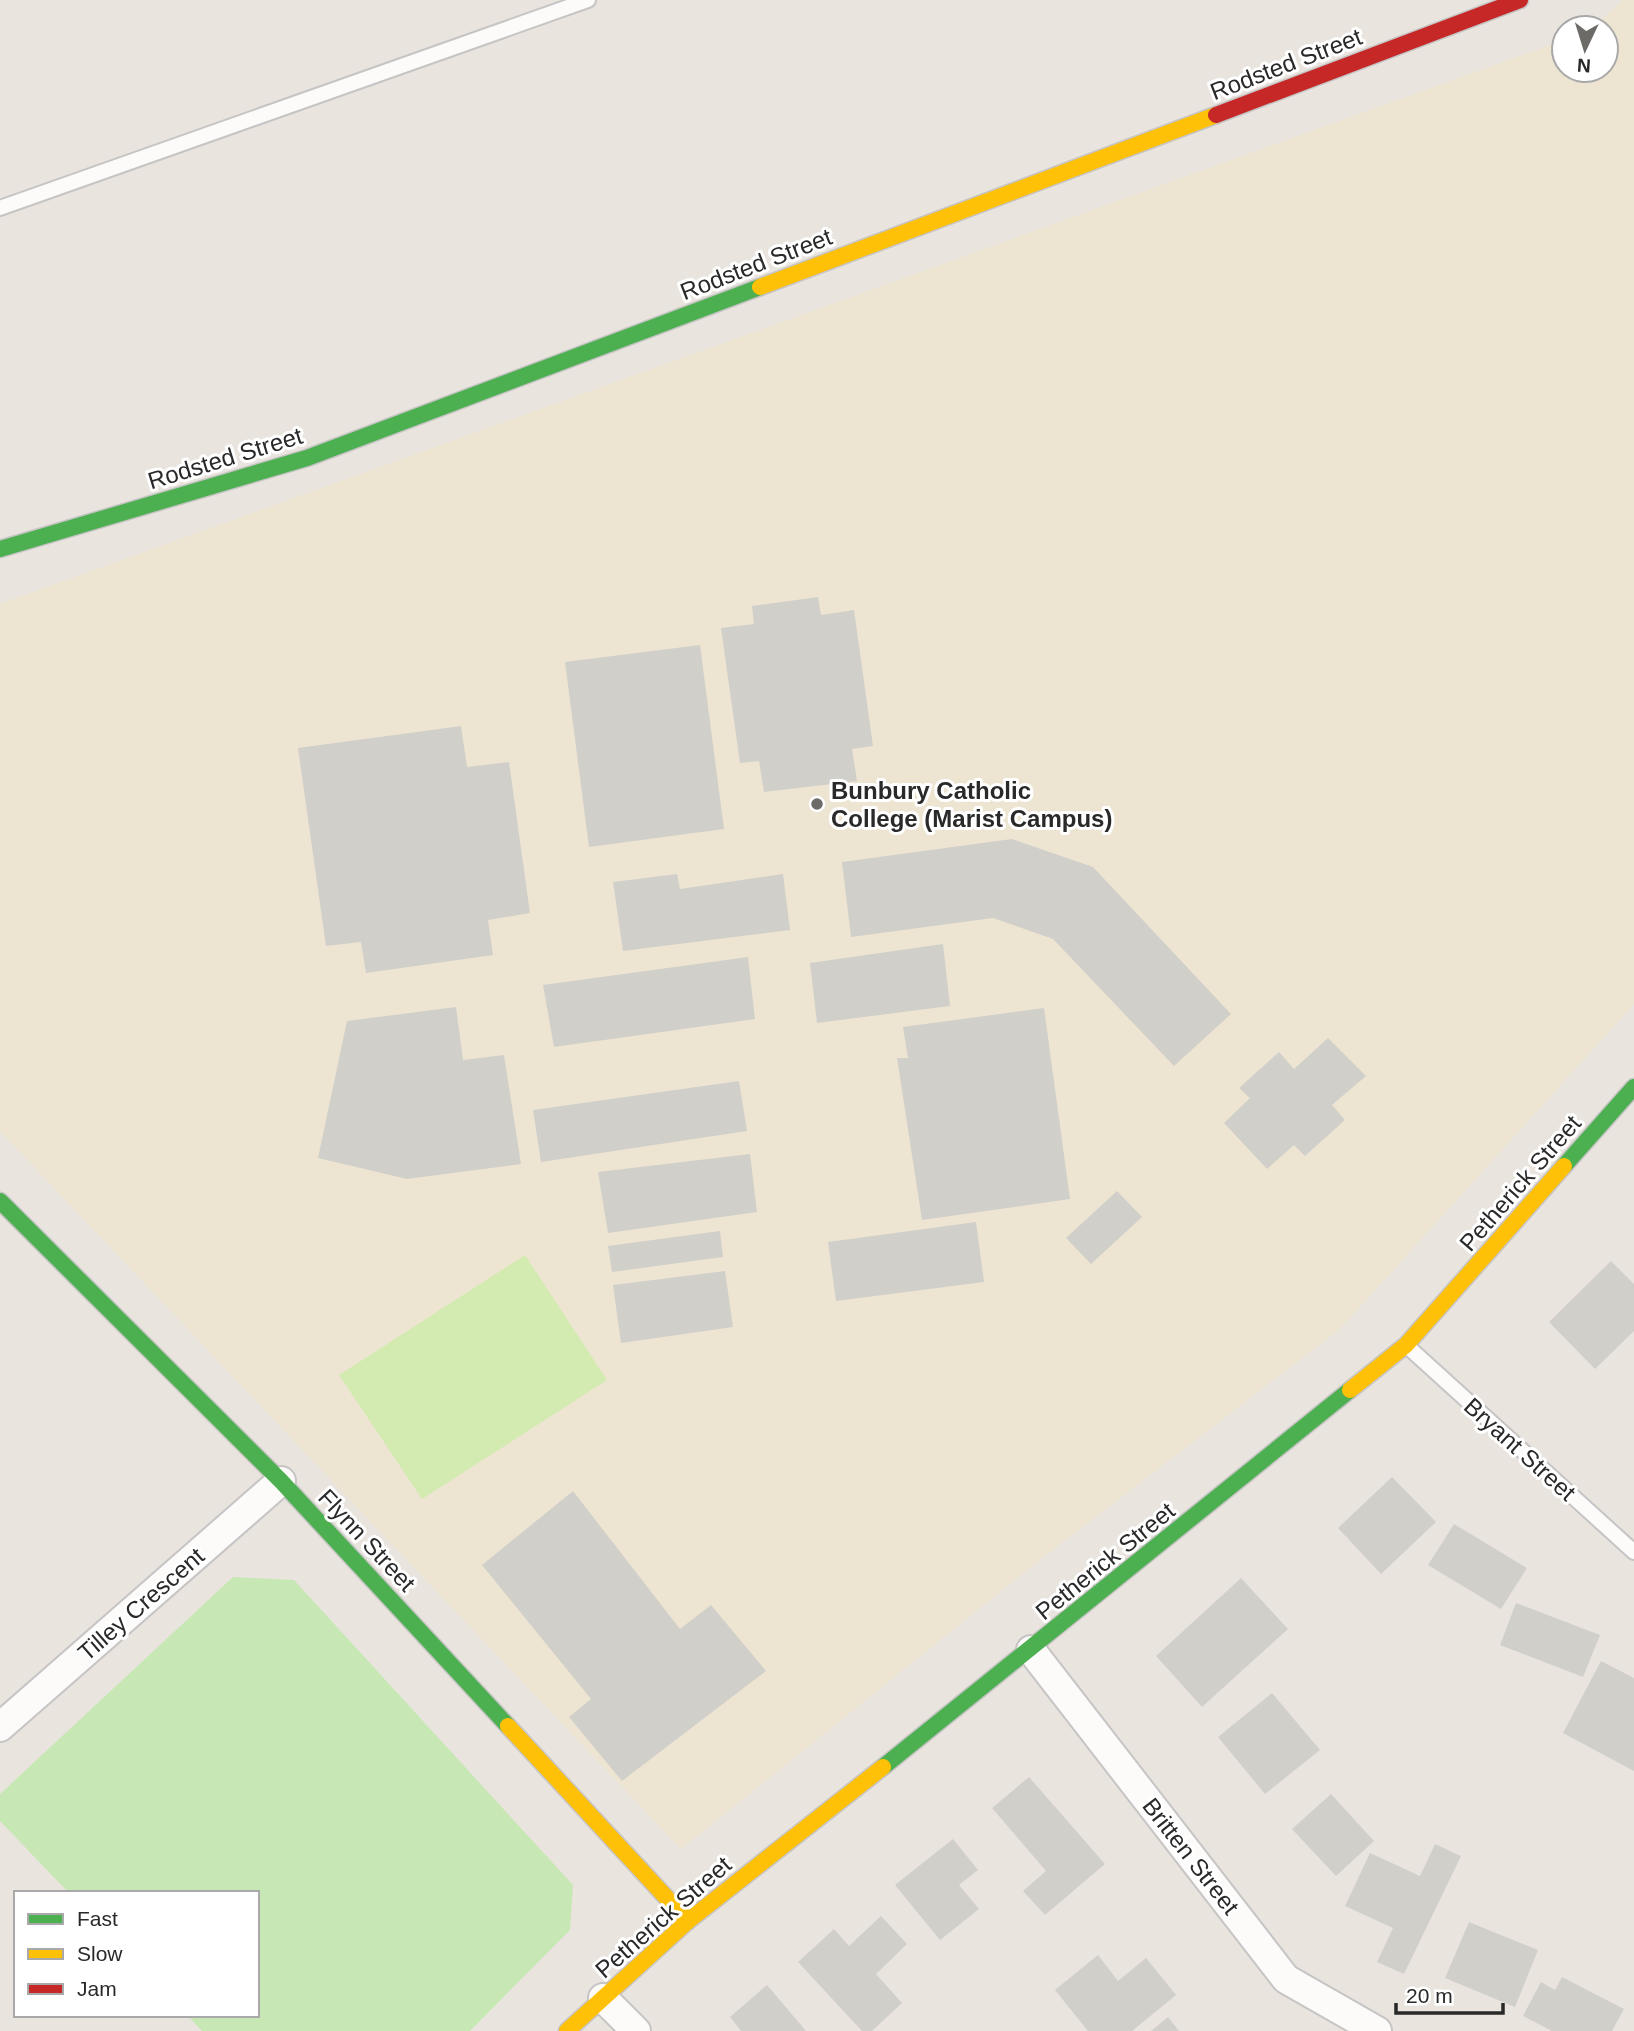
<svg xmlns="http://www.w3.org/2000/svg" width="1634" height="2031" font-family="Helvetica,sans-serif">
	<style>
		.education { fill: #ede5d2 }
		.green { fill: #c7e7b4 }
		.pitch { fill: #d3ebb1 }
		.building { fill: #d1cfca }
		.lines { fill: none; stroke-linecap: round; stroke-linejoin: round }
		.lane-casing { stroke: #c6c4c4; stroke-width: 18 }
		.street-casing { stroke: #c6c4c4; stroke-width: 32 }
		.fast-casing { stroke: #c6c4c4; stroke-width: 19 }
		.slow-casing { stroke: #c6c4c4; stroke-width: 19 }
		.jam-casing { stroke: #c6c4c4; stroke-width: 19 }
		.lane { stroke: #fcfbfa; stroke-width: 14 }
		.street { stroke: #fcfbfa; stroke-width: 28 }
		.fast { stroke: #4caf50; stroke-width: 16 }
		.slow { stroke: #ffc107; stroke-width: 16 }
		.jam { stroke: #c62828; stroke-width: 16 }
		.poi-dot { fill: #6c6b68; stroke: #fff; stroke-width: 2.5 }
		.labels { text-anchor: middle; dominant-baseline: central; stroke-width: 6; stroke-linejoin: round; paint-order: stroke }
		.street-label { font-size: 24px; fill: #292929; stroke: #fff }
		.poi-label { font-size: 24px; font-weight: bold; fill: #292929; stroke: #fff; text-anchor: start }
	</style>
	<rect width="100%" height="100%" fill="#e9e5de"/>
	<polygon class="education" points="1623,0 1634,0 1634,1004 1340,1329 1041,1559 681,1849 0,1131 0,604 1564,40 1564,70 1606,70 1606,28 1592,28"/>
	<polygon class="green" points="233,1577 294,1580 573,1885 570,1930 470,2031 202,2031 187,2015 257,2015 257,1893 69,1893 0,1821 0,1794"/>
	<polygon class="pitch" points="525,1255 607,1380 422,1499 339,1375"/>
	<g class="building">
		<polygon points="818,597 821,615 854,610 873,746 852,749 857,781 764,792 759,761 740,763 721,628 754,624 752,606"/>
		<polygon points="700,645 724,829 589,847 565,662"/>
		<polygon points="461,726 467,767 509,762 530,913 488,920 493,955 366,973 361,942 326,946 298,748"/>
		<polygon points="1012,839 1093,867 1231,1014 1174,1066 1053,939 993,918 851,937 842,862"/>
		<polygon points="677,874 680,889 783,874 790,930 623,951 613,882"/>
		<polygon points="943,944 950,1006 817,1023 810,963"/>
		<polygon points="748,957 755,1019 554,1047 543,985"/>
		<polygon points="456,1007 463,1060 504,1055 521,1164 407,1179 318,1158 347,1021"/>
		<polygon points="1044,1008 1070,1199 922,1220 897,1058 908,1058 903,1027"/>
		<polygon points="1328,1038 1366,1076 1332,1105 1345,1120 1305,1156 1294,1145 1267,1169 1224,1123 1250,1098 1239,1088 1279,1052 1294,1069"/>
		<polygon points="739,1081 747,1131 541,1162 533,1110"/>
		<polygon points="750,1154 757,1212 608,1233 598,1172"/>
		<polygon points="1117,1191 1142,1217 1091,1264 1066,1238"/>
		<polygon points="976,1222 984,1282 836,1301 828,1242"/>
		<polygon points="720,1231 723,1257 612,1272 608,1246"/>
		<polygon points="1611,1261 1634,1284 1634,1331 1595,1369 1549,1322"/>
		<polygon points="725,1271 733,1327 621,1343 613,1285"/>
		<polygon points="1392,1477 1436,1522 1381,1574 1338,1528"/>
		<polygon points="573,1491 680,1629 711,1605 766,1671 622,1781 569,1717 591,1699 482,1565"/>
		<polygon points="1454,1524 1527,1568 1501,1609 1428,1565"/>
		<polygon points="1241,1578 1288,1629 1202,1707 1156,1656"/>
		<polygon points="1516,1603 1600,1635 1583,1677 1500,1645"/>
		<polygon points="1601,1661 1634,1678 1634,1771 1563,1733"/>
		<polygon points="1272,1693 1320,1750 1265,1794 1218,1737"/>
		<polygon points="1029,1777 1105,1864 1045,1915 1023,1891 1046,1871 992,1808"/>
		<polygon points="1331,1794 1374,1841 1336,1876 1292,1829"/>
		<polygon points="953,1839 978,1870 959,1885 979,1909 940,1940 895,1885"/>
		<polygon points="1435,1844 1461,1856 1404,1974 1377,1962 1393,1928 1345,1906 1370,1853 1420,1876"/>
		<polygon points="881,1916 907,1944 876,1974 902,2003 872,2031 862,2031 798,1962 834,1929 849,1946"/>
		<polygon points="1469,1922 1538,1950 1515,2007 1445,1978"/>
		<polygon points="1098,1955 1118,1981 1146,1958 1176,1995 1132,2031 1088,2031 1055,1990"/>
		<polygon points="1562,1977 1624,2009 1612,2031 1552,2031 1523,2016 1541,1982 1555,1990"/>
		<polygon points="767,1985 806,2031 741,2031 730,2017"/>
		<polygon points="1168,2017 1179,2031 1151,2031"/>
	</g>
	<g class="lines">
		<defs>
			<g id="lane">
				<polyline points="0,208 588,0"/>
				<polyline points="1407,1346 1634,1552"/>
			</g>
			<g id="street">
				<polyline points="1031,1650 1286,1979 1377,2031"/>
				<polyline points="0,1727 281,1481"/>
				<polyline points="603,1998 636,2031"/>
			</g>
			<g id="fast">
				<polyline points="0,549 307,458 760,287"/>
				<polyline points="1564,1166 1634,1087"/>
				<polyline points="0,1201 281,1481 508,1726"/>
				<polyline points="883,1767 1350,1390"/>
			</g>
			<g id="slow">
				<polyline points="760,287 1216,115"/>
				<polyline points="1350,1390 1406,1345 1564,1166"/>
				<polyline points="508,1726 688,1921"/>
				<polyline points="567,2031 688,1921 883,1767"/>
			</g>
			<polyline id="jam" points="1216,115 1520,0"/>
		</defs>
		<use href="#lane" class="lane-casing"/>
		<use href="#street" class="street-casing"/>
		<use href="#fast" class="fast-casing"/>
		<use href="#slow" class="slow-casing"/>
		<use href="#jam" class="jam-casing"/>
		<use href="#lane" class="lane"/>
		<use href="#street" class="street"/>
		<use href="#fast" class="fast"/>
		<use href="#slow" class="slow"/>
		<use href="#jam" class="jam"/>
	</g>
	<circle class="poi-dot" cx="817" cy="804" r="7"/>
	<g class="labels">
		<g class="street-label">
			<text transform="translate(1286 64) rotate(-21)">Rodsted Street</text>
			<text transform="translate(756 264) rotate(-21)">Rodsted Street</text>
			<text transform="translate(225 458) rotate(-17)">Rodsted Street</text>
			<text transform="translate(1520 1183) rotate(-49)">Petherick Street</text>
			<text transform="translate(1520 1449) rotate(42)">Bryant Street</text>
			<text transform="translate(367 1540) rotate(47)">Flynn Street</text>
			<text transform="translate(1105 1561) rotate(-39)">Petherick Street</text>
			<text transform="translate(141 1604) rotate(-41)">Tilley Crescent</text>
			<text transform="translate(1191 1856) rotate(52)">Britten Street</text>
			<text transform="translate(663 1917) rotate(-41)">Petherick Street</text>
		</g>
		<g class="poi-label">
			<text x="831" y="790">Bunbury Catholic<tspan x="831" dy="28">College (Marist Campus)</tspan></text>
		</g>
	</g>
	<rect x="14" y="1891" width="245" height="126" fill="#ffffff" stroke="#a9a9a9" stroke-width="2"/>
	<rect x="28" y="1914" width="35" height="10" fill="#4caf50" stroke="#a9a9a9" stroke-width="2"/>
	<text x="77" y="1926" font-size="21" fill="#292929">Fast</text>
	<rect x="28" y="1949" width="35" height="10" fill="#ffc107" stroke="#a9a9a9" stroke-width="2"/>
	<text x="77" y="1961" font-size="21" fill="#292929">Slow</text>
	<rect x="28" y="1984" width="35" height="10" fill="#c62828" stroke="#a9a9a9" stroke-width="2"/>
	<text x="77" y="1996" font-size="21" fill="#292929">Jam</text>
	<g transform="translate(1585 49) rotate(184)"><circle r="33" fill="#ffffff" stroke="#a9a9a9" stroke-width="2"/>
	<path d="M0-5L12 26L0 18L-12 26Z" fill="#6c6b68"/>
	<text y="-10" font-size="19" font-weight="bold" text-anchor="middle" fill="#292929">N</text>
	</g>
	<path d="M1396 2003v10h107v-10" fill="none" stroke="#292929" stroke-width="3.5"/>
	<text x="1406" y="2003" font-size="21" fill="#292929" stroke="#ffffff" stroke-width="5" paint-order="stroke">20 m</text>
</svg>
